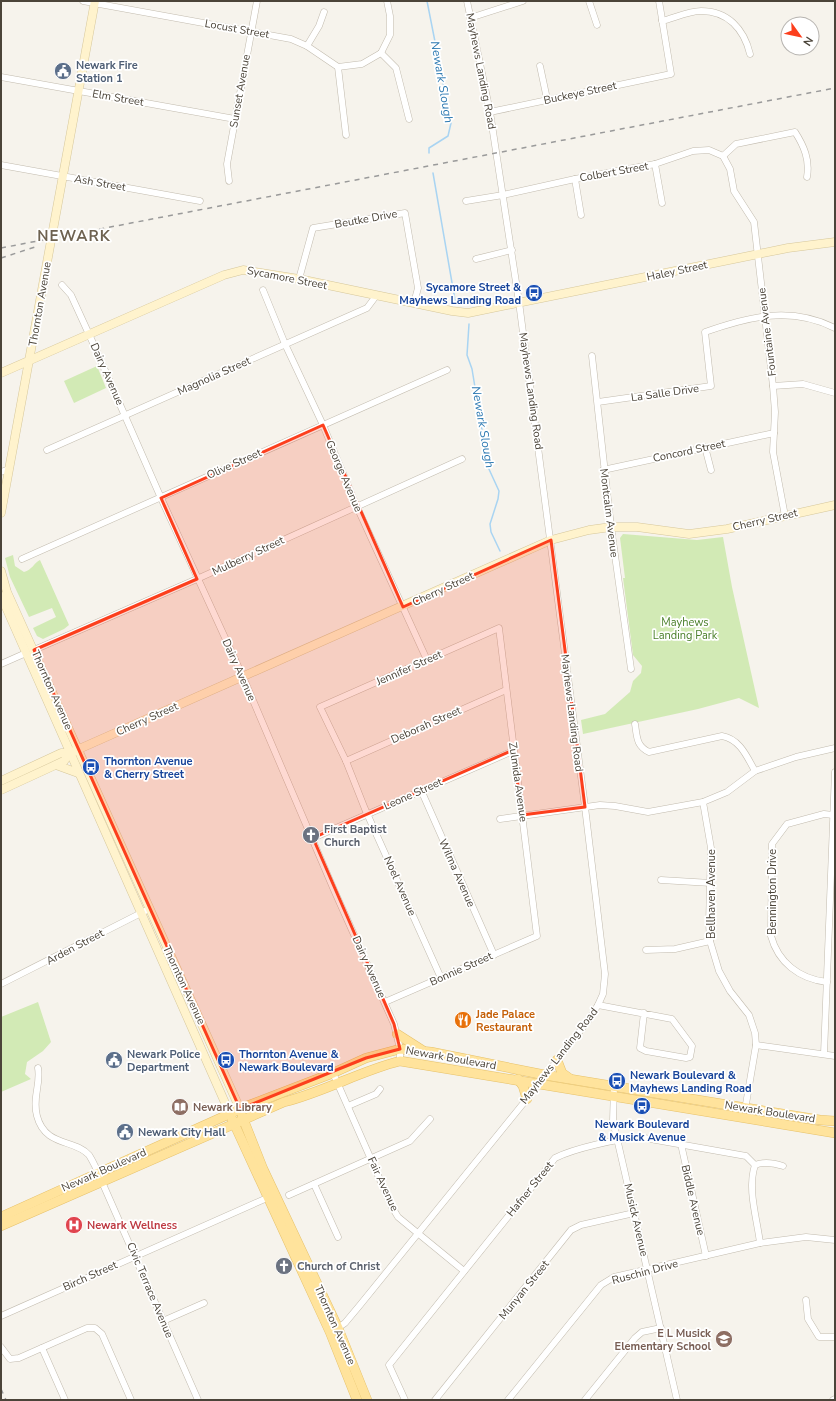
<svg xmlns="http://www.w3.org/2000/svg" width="836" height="1401" font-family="'Nunito Sans',sans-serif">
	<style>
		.green { fill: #d2eab5 }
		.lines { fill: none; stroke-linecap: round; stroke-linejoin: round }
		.stream { stroke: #a9d4f2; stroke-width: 1.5 }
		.street-casing { stroke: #c2bbae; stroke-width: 7 }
		.secondary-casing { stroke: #d6c79b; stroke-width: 9 }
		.primary-casing { stroke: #e6c16a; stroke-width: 10 }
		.street { stroke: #fff; stroke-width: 6 }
		.secondary { stroke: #fff3cd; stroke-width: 8 }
		.primary { stroke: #ffe39c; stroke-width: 9 }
		.rail { stroke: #9a9a9a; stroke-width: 1.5; stroke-dasharray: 5 5; stroke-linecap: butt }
		.marked { fill: #fc3f1d; fill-opacity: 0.2; stroke: #fc3f1d; stroke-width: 3; stroke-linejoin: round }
		.labels { text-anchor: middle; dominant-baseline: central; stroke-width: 3.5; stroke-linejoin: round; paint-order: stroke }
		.street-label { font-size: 11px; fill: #4b4439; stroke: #fff }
		.service-label { font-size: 11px; font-weight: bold; fill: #4e5e75; stroke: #fff; text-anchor: start }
		.transit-label { font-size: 11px; font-weight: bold; fill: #164399; stroke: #fff; text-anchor: start }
		.park-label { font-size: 11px; fill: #4a7f2a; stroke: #fff }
		.worship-label { font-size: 11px; font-weight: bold; fill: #5b616d; stroke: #fff; text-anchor: start }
		.food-label { font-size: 11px; font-weight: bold; fill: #c56008; stroke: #fff; text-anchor: start }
		.education-label { font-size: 11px; font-weight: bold; fill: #785e54; stroke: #fff; text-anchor: start }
		.health-label { font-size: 11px; font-weight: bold; fill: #be3a42; stroke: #fff; text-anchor: start }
		.water-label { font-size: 12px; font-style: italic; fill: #2e7ab2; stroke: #fff }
		.district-label { font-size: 15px; font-weight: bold; letter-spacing: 1px; fill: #6e6250; stroke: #fff }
	</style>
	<rect width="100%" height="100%" fill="#f6f3ec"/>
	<g class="green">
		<polygon points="97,366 106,388 74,403 64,381"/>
		<polygon points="623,534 697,540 723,537 732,587 759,708 739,698 698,709 583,734 581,720 605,714 630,692 633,681 641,673 642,666 633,655 623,578 625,578 620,538"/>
		<path d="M13 555 15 566 24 572C32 570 34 563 40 560L69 625 64 629 43 639 37 636 33 628 56 617 52 608 29 617 10 577 5 558Z"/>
		<polygon points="38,1002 51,1042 43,1051 27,1062 25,1074 31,1079 1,1092 1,1017"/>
	</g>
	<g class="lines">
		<g class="stream">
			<polyline points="427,1 451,123 448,136 429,148 429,153"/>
			<polyline points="433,173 455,300"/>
			<polyline points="469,324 467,355 472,369 488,467 499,491 498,499 490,524 491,532 500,551"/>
		</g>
		<defs>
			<g id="street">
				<polyline points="83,1 291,39 307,46 338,67 362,64 381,53"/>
				<polyline points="589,1 597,25"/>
				<polyline points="470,18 523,1"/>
				<path d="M662 21C674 18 689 11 701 11 728 11 744 29 750 54"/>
				<polyline points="307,46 319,26 324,12"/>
				<polyline points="381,53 396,68 409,119"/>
				<polyline points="381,53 390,35 390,16 387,1"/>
				<polyline points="540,66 547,99"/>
				<polyline points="338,67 346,135"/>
				<polyline points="1,77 235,119"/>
				<polyline points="490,112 671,74 659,1"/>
				<polyline points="723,156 730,169 734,191 754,222 773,386 775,412 773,452 785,516"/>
				<path d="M723 156 736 144 795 132C804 146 810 160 807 177"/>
				<polyline points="655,164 662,203"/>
				<polyline points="1,165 200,201"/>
				<polyline points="575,179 581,215"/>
				<polyline points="229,181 227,164 257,1"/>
				<polyline points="466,201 503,195 575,179 655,164 693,151 709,150 723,156"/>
				<polyline points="476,259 512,250"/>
				<polyline points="299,279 313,228 405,213 418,288 414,303"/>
				<polyline points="62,285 71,295 93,343 161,498 243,677 334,890 394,1024 400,1049 400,1061"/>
				<polyline points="263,290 285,344 323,425 357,507 427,660"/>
				<polyline points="592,356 611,527 631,669"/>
				<polyline points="773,386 803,384 835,393"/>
				<path d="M598 402 711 386 705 332C750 316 791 306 835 328"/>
				<polyline points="705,447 711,470"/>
				<polyline points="47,450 367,308 376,296"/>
				<polyline points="603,470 774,433"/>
				<polyline points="1,472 9,469"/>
				<polyline points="22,559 447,370"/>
				<polyline points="34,650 197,579 462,459"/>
				<polyline points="1,664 26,653"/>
				<path d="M635 724C637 736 636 746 649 752L722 736C740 739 747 757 755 771"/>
				<polyline points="346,761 506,690"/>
				<polyline points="421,790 494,955"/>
				<polyline points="703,802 711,848 709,923 710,941 719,971 730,991 749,1015 755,1033 756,1045 745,1110"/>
				<polyline points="500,819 600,805 615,806 648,812 703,802 727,792 755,771 796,757 835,748"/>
				<polyline points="313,838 513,751"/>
				<polyline points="661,880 711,883"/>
				<polyline points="646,950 675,949 710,941"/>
				<path d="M827 982C799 979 778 962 771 936L772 844 787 824 824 814 833 815"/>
				<polyline points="1,984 149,909"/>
				<polyline points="385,1002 537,936 499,628 320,707 346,761 365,809 441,978"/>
				<polyline points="598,1005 672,1019 692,1046 690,1057 686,1058 646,1051 640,1048 644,1013"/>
				<polyline points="756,1045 835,1056"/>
				<polyline points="824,1054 835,772"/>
				<path d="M38 1068C41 1084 32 1098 37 1116 45 1147 75 1139 89 1155 91 1158 93 1162 95 1166L198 1400"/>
				<polyline points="333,1073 392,1207 398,1217 464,1271"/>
				<polyline points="614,1086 613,1121 677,1400"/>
				<polyline points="348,1106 376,1094 380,1089"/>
				<polyline points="681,1144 706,1256"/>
				<path d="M755 1165C747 1189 757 1218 760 1243"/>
				<path d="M755 1165C765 1161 774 1163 783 1166"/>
				<polyline points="314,1184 338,1237"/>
				<polyline points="289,1195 410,1141 430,1119"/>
				<polyline points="806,1300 808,1319 819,1337 835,1337"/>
				<polyline points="1,1316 267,1198 271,1199"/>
				<polyline points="163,1321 204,1303"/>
				<polyline points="336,1329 345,1323 360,1305 539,1084 590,1018 598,1005 603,994 605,974 585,807 519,302 490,112 467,1"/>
				<polyline points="1,1347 10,1359 19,1358 87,1328 95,1328 102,1334 131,1400"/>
				<polyline points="42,1348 65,1400"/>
				<path d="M405 1400 389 1365 555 1158C575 1148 617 1139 639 1137L746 1156 755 1165"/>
				<polyline points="435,1400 571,1230 581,1225 634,1213"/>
				<polyline points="508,1400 601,1285 614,1277 760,1243 806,1237 835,1240"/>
				<polyline points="585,1400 635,1338 642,1332 661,1328"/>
				<polyline points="833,1400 835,1399"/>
			</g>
			<g id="secondary">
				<polyline points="1,373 224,275 243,270 299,279 452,311 468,313 788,248 835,242"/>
				<polyline points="1,513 95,1"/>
				<polyline points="1,571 7,592 240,1109"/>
				<polyline points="1,596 230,1114"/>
				<polyline points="56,765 78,773"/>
				<polyline points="1,781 61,753 70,753 79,749 551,540 589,530 611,527 637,527 689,534 727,529 835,505"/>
				<polyline points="1,790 64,761 70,753"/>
			</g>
			<g id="primary">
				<polyline points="397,1034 422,1050"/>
				<polyline points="557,1060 562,1073 569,1078"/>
				<polyline points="518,1079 523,1086 527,1099"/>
				<polyline points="242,1116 263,1169 338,1328 367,1400"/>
				<polyline points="232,1119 330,1332 357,1400"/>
				<polyline points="1,1217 247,1106 333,1073 366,1058 400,1049 431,1052 545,1075 820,1120 835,1121"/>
				<path d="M1 1226 284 1102C324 1092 360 1071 400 1061L835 1133"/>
			</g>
		</defs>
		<use href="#street" class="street-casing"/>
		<use href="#secondary" class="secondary-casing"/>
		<use href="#primary" class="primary-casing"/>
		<use href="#street" class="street"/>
		<use href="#secondary" class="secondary"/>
		<use href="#primary" class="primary"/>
		<g class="rail">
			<polyline points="1,248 835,88"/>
			<polyline points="1,258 35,247"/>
			<polyline points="1,1389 6,1400"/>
		</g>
	</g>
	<path class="marked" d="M323 425 403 607 551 540 585 807 522 815 513 750 313 838 394 1024 400 1049 366 1058 240 1109 34 650 197 579 161 498Z"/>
	<defs>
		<symbol id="civic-disc" viewBox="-11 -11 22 22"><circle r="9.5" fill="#5c6f8a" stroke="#fff"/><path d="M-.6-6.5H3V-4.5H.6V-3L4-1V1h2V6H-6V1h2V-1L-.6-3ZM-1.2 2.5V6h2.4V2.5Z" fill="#fff"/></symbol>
		<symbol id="bus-disc" viewBox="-11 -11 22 22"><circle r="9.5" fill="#1a4fb4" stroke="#fff"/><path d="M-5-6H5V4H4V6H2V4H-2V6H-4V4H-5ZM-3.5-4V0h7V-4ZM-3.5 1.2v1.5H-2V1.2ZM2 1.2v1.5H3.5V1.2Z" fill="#fff"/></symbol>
		<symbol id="church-disc" viewBox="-11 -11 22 22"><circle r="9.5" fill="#6b7280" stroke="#fff"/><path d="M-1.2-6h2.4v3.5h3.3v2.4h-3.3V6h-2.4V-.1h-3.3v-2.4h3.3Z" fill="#fff"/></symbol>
		<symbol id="restaurant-disc" viewBox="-11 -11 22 22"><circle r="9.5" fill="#e8710a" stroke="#fff"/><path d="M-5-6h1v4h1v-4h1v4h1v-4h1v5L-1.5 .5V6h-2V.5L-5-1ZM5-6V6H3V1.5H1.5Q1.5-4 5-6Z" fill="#fff"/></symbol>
		<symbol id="library-disc" viewBox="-11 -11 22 22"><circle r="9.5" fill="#8d6e63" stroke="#fff"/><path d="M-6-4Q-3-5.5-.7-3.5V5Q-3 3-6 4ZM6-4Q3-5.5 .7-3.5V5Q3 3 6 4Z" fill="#fff"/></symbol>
		<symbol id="hospital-disc" viewBox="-11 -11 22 22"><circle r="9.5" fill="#e0444e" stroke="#fff"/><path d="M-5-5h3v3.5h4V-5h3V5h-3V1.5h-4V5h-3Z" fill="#fff"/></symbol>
		<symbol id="school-disc" viewBox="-11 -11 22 22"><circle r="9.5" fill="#8d6e63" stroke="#fff"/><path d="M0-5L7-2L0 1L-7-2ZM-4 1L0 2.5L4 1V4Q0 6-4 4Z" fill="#fff"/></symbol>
	</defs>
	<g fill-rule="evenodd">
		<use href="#civic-disc" x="53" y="61" width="20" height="20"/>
		<use href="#bus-disc" x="524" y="283" width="20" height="20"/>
		<use href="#bus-disc" x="81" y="757" width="20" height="20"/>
		<use href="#church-disc" x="301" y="825" width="20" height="20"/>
		<use href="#restaurant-disc" x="453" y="1010" width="20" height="20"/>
		<use href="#civic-disc" x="104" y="1050" width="20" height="20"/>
		<use href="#bus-disc" x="216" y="1050" width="20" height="20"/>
		<use href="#bus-disc" x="607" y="1071" width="20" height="20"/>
		<use href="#bus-disc" x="632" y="1096" width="20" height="20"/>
		<use href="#library-disc" x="170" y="1097" width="20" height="20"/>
		<use href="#civic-disc" x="115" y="1122" width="20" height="20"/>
		<use href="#hospital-disc" x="64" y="1215" width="20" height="20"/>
		<use href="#church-disc" x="274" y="1256" width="20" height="20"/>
		<use href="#school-disc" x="714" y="1329" width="20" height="20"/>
	</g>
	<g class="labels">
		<g class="street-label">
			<text transform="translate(237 29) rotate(10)">Locust Street</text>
			<text transform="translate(481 71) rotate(79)">Mayhews Landing Road</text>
			<text transform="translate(240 91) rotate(-80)">Sunset Avenue</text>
			<text transform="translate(580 93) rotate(-12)">Buckeye Street</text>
			<text transform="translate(118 98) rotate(10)">Elm Street</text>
			<text transform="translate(614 172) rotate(-10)">Colbert Street</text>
			<text transform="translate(100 183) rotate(10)">Ash Street</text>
			<text transform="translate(366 219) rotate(-10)">Beutke Drive</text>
			<text transform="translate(677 271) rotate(-12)">Haley Street</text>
			<text transform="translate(287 278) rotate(11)">Sycamore Street</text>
			<text transform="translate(40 304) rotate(-80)">Thornton Avenue</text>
			<text transform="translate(767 332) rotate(-97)">Fountaine Avenue</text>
			<text transform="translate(107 374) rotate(66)">Dairy Avenue</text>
			<text transform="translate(214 376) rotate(-24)">Magnolia Street</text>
			<text transform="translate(531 391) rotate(82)">Mayhews Landing Road</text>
			<text transform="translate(665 393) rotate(-8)">La Salle Drive</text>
			<text transform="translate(689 451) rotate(-12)">Concord Street</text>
			<text transform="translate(234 464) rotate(-24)">Olive Street</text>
			<text transform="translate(344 476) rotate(67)">George Avenue</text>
			<text transform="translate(609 513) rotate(83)">Montcalm Avenue</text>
			<text transform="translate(765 520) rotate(-13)">Cherry Street</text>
			<text transform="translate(248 556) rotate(-25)">Mulberry Street</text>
			<text transform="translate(443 589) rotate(-25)">Cherry Street</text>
			<text transform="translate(409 668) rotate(-24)">Jennifer Street</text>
			<text transform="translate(239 670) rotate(66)">Dairy Avenue</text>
			<text transform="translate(52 690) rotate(66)">Thornton Avenue</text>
			<text transform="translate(572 713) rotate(83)">Mayhews Landing Road</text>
			<text transform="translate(147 719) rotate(-24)">Cherry Street</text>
			<text transform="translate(426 725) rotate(-24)">Deborah Street</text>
			<text transform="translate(518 782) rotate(82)">Zulmida Avenue</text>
			<text transform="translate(413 794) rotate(-24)">Leone Street</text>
			<text transform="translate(457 873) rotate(66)">Wilma Avenue</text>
			<text transform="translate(400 886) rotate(66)">Noel Avenue</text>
			<text transform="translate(772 892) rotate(-90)">Bennington Drive</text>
			<text transform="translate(711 894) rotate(-90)">Bellhaven Avenue</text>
			<text transform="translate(75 947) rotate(-28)">Arden Street</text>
			<text transform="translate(369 967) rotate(66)">Dairy Avenue</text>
			<text transform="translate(461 969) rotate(-24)">Bonnie Street</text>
			<text transform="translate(184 985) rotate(65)">Thornton Avenue</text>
			<text transform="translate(559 1056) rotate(-52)">Mayhews Landing Road</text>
			<text transform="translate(451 1058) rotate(10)">Newark Boulevard</text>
			<text transform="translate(770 1112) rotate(9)">Newark Boulevard</text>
			<text transform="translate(104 1170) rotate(-24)">Newark Boulevard</text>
			<text transform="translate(383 1184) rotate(65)">Fair Avenue</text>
			<text transform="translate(530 1189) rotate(-51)">Hafner Street</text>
			<text transform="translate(693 1200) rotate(77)">Biddle Avenue</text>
			<text transform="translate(636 1220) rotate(77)">Musick Avenue</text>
			<text transform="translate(645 1272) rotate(-15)">Ruschin Drive</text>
			<text transform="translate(90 1276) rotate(-24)">Birch Street</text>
			<text transform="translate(150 1290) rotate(67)">Civic Terrace Avenue</text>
			<text transform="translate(524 1290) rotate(-51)">Munyan Street</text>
			<text transform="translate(335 1325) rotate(66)">Thornton Avenue</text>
		</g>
		<g class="service-label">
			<text x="76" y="65">Newark Fire<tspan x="76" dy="13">Station 1</tspan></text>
			<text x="127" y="1054">Newark Police<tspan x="127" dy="13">Department</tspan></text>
			<text x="138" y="1132">Newark City Hall</text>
		</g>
		<g class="transit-label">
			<text x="521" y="287" text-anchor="end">Sycamore Street &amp;<tspan x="521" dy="13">Mayhews Landing Road</tspan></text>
			<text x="104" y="761">Thornton Avenue<tspan x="104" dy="13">&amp; Cherry Street</tspan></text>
			<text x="239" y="1054">Thornton Avenue &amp;<tspan x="239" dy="13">Newark Boulevard</tspan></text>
			<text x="630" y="1075">Newark Boulevard &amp;<tspan x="630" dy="13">Mayhews Landing Road</tspan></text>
			<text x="642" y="1124" text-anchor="middle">Newark Boulevard<tspan x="642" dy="13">&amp; Musick Avenue</tspan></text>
		</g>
		<g class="park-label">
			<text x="685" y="622">Mayhews<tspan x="685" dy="13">Landing Park</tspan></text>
		</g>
		<g class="worship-label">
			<text x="324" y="829">First Baptist<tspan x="324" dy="13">Church</tspan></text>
			<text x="297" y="1266">Church of Christ</text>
		</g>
		<g class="food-label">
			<text x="476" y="1014">Jade Palace<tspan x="476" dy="13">Restaurant</tspan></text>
		</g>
		<g class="education-label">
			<text x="193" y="1107">Newark Library</text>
			<text x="711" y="1333" text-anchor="end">E L Musick<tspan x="711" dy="13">Elementary School</tspan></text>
		</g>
		<g class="health-label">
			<text x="87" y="1225">Newark Wellness</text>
		</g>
		<g class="water-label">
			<text transform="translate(442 82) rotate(80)">Newark Slough</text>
			<text transform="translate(483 427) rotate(80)">Newark Slough</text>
		</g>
		<g class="district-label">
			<text x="74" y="236">NEWARK</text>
		</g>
	</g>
	<rect width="836" height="1401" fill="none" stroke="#4b4439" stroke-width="4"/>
	<g transform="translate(800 36) rotate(123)"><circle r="19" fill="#ffffff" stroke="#b7b4b0"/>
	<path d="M0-3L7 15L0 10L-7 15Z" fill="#fc3f1d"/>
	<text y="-6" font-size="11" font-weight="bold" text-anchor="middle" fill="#4b4439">N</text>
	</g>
</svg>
